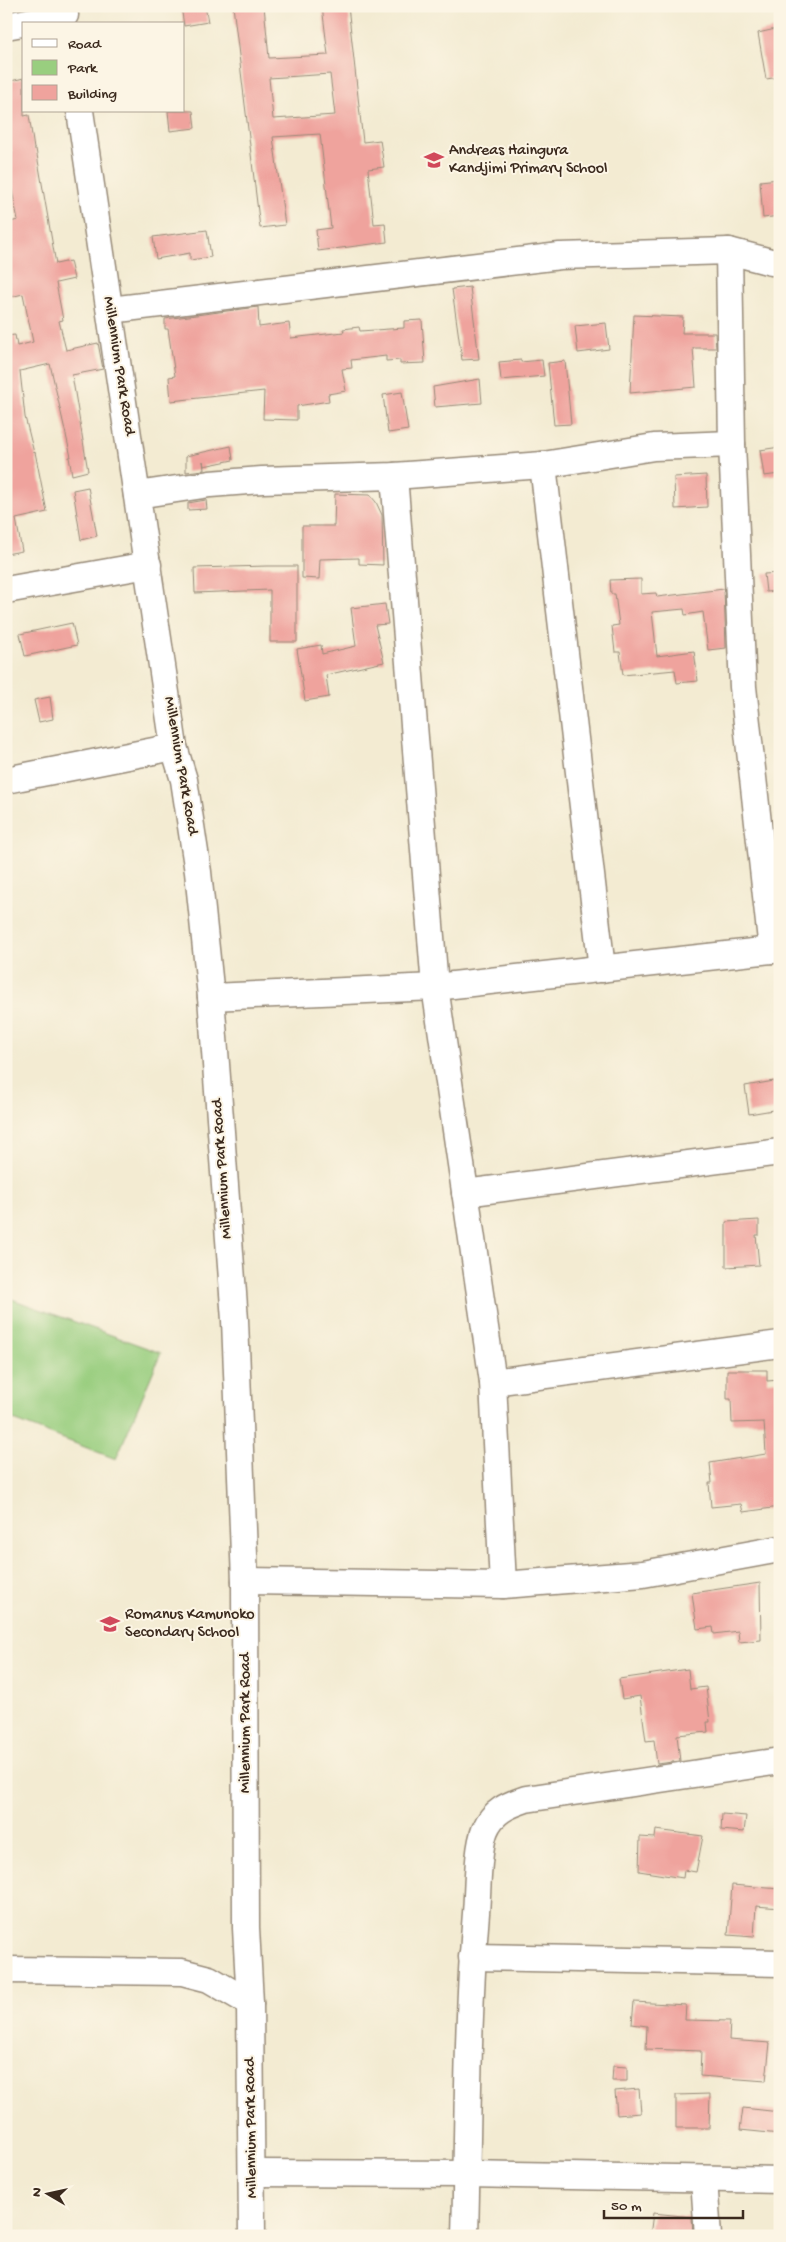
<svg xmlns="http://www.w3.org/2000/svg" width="786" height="2242" font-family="'Gochi Hand',sans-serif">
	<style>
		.green { fill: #99ce7f; stroke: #6a7c4e }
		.building { fill: #efa39d; fill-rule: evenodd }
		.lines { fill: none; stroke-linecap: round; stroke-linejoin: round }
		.minor-casing { stroke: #978a78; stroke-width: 29 }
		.minor { stroke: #fff; stroke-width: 26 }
		.labels { text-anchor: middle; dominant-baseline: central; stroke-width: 4; stroke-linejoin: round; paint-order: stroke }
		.poi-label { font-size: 16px; fill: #3b2a1e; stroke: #fcf5e5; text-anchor: start }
		.street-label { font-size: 16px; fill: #3b2a1e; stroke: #fcf5e5 }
	</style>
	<rect width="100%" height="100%" fill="#fcf5e5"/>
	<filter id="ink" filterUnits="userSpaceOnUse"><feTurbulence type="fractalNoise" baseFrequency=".02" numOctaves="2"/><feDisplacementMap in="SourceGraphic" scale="10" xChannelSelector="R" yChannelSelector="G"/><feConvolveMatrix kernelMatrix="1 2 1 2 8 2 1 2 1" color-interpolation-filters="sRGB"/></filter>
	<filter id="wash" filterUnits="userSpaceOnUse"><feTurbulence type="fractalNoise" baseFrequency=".0096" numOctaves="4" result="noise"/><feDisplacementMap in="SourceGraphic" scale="20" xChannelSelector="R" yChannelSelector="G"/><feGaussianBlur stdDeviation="1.12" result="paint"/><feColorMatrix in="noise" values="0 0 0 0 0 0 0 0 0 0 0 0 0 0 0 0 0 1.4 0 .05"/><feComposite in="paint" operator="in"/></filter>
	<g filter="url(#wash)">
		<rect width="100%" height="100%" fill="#f3ebd2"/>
		<polygon class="green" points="6,1297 161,1353 116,1459 6,1417"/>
		<g id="blocks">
			<g class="building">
				<polygon points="181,6 205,6 208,22 184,26"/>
				<path d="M233 6H264L269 58 328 55 322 6H348L363 142 380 140 384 167 368 169 374 224 385 223 387 242 318 251 316 230 331 228 320 134 273 137 285 225 260 228ZM330 74 335 115 273 119 269 78Z"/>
				<polygon points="780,28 780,57 777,58 780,77 766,79 758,33"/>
				<polygon points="24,78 24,116 29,115 34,149 36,149 56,264 70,261 74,279 56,283 63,320 59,321 66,350 98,343 103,369 72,375 88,471 72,475 69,457 71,457 50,364 20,371 25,417 34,453 35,452 47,512 16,519 22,551 6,554 6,336 15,335 17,346 33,342 23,294 6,298 6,223 18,220 9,176 6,177 6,155 12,154 6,124 6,82"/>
				<polygon points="168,111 193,111 195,128 170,131"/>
				<polygon points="779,179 780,216 763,218 760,181"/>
				<polygon points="207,230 211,257 190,260 190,253 156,259 153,237"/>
				<polygon points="470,287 479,359 462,360 452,289"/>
				<polygon points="258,307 259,327 289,323 291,338 344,332 343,329 359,327 360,331 404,328 404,321 422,320 425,363 400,364 400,360 386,361 386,356 351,360 352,368 342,369 346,391 328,394 329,401 297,406 297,420 263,419 264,391 171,401 169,377 175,376 168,329 165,329 165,319"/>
				<polygon points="634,315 683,317 682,333 715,333 716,348 693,348 696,387 630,393"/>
				<polygon points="606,323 609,349 578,353 575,326"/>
				<polygon points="521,360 521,362 542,360 544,376 501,380 499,362"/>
				<polygon points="565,361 571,424 554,425 548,363"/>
				<polygon points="480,379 482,403 435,407 433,387"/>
				<polygon points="402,392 408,430 388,433 383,395"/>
				<polygon points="231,446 233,460 204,466 203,461 204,470 186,472 186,456"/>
				<polygon points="780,447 780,474 764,476 760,450"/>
				<polygon points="706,475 707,507 675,509 674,477"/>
				<polygon points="88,487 97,536 81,540 73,490"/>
				<polygon points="335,494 370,495 376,502 382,515 383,565 359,564 359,558 320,559 319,579 302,578 302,526 334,526"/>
				<polygon points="206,500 207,509 188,510 188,503"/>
				<polygon points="267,566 297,566 297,642 270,642 270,590 195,593 194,568"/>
				<polygon points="780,573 780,591 766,592 764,574"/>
				<polygon points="641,579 641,594 656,593 657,597 724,589 726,648 708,650 703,612 685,615 684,609 652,612 657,656 694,651 698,681 677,683 675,670 623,675 620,652 615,652 612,626 619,625 615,594 611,594 610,580"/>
				<polygon points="385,604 388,624 375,625 384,662 326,675 329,697 305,701 297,649 321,645 322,654 356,646 351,608"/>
				<polygon points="72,623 77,645 25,656 20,634"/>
				<polygon points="50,697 53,719 39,722 34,700"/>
				<polygon points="774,1081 779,1109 749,1114 745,1086"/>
				<polygon points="759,1220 759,1235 756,1235 759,1265 726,1267 726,1222"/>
				<polygon points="727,1370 767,1370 767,1381 780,1380 780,1507 743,1512 741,1504 711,1507 709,1483 712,1483 710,1463 766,1454 764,1422 732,1423 731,1399 727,1399"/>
				<polygon points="760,1583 761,1640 739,1642 738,1631 714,1634 713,1627 697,1629 692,1593"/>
				<polygon points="688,1669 690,1689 706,1687 710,1722 707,1722 708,1732 677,1735 680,1761 657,1764 654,1740 646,1741 640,1696 622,1699 619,1679"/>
				<polygon points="722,1814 746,1816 744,1832 721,1830"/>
				<polygon points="656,1830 703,1836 696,1872 684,1870 683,1878 639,1871 640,1837 655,1838"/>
				<polygon points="732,1885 780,1889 780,1908 756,1906 754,1937 728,1935"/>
				<polygon points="634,2002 686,2005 685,2020 730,2021 729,2040 770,2043 766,2081 700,2076 701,2051 646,2049 647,2026 632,2024"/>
				<polygon points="613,2066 627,2067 627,2081 612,2081"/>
				<polygon points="639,2089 641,2113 617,2115 615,2091"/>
				<polygon points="710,2094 709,2128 676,2128 676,2095"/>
				<polygon points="743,2108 780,2112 780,2134 740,2130"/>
				<polygon points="653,2213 692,2217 693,2236 650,2236"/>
			</g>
		</g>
	</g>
	<g filter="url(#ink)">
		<use href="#blocks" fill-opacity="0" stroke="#978a78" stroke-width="1"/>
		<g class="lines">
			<defs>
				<g id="minor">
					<polyline points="6,26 65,15"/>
					<polyline points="80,111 174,747 184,780 198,872 211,997 235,1320 245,1581 246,1928 250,2003 252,2236"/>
					<polyline points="729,251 732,444 743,687 772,950"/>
					<polyline points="110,310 560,256 729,251 771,262 780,262"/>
					<polyline points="543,465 602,969"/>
					<polyline points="394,476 435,987 493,1382 503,1585"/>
					<polyline points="137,495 210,484 262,480 394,476 543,465 654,447 732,444"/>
					<polyline points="6,590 148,565"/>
					<polyline points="6,780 174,747"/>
					<polyline points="211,997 435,987 780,949"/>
					<polyline points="465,1193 780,1152"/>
					<polyline points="493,1382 780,1344"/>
					<polyline points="245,1581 503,1585 643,1574 780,1549"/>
					<polyline points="472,1957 780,1963"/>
					<polyline points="6,1970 182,1972 209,1979 250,2003"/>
					<polyline points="253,2173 467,2174 780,2180"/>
					<polyline points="704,2179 708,2236"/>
					<path d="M465 2236C468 2128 467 2020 476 1913 478 1890 477 1850 485 1830 493 1811 508 1805 526 1799L780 1761"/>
				</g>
			</defs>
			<use href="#minor" class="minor-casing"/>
			<use href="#minor" class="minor"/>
		</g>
	</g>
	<defs>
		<symbol id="school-bare" viewBox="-9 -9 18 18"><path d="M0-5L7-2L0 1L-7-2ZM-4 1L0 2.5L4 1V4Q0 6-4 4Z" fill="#d1495b" stroke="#fcf5e5" stroke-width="2.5" paint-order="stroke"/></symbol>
	</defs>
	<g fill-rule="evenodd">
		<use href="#school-bare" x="420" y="146" width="28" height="28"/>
		<use href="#school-bare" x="96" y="1610" width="28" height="28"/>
	</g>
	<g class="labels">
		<g class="poi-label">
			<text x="449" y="151">Andreas Haingura<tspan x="449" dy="18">Kandjimi Primary School</tspan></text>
			<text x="125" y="1615">Romanus Kamunoko<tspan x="125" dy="18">Secondary School</tspan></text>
		</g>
		<g class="street-label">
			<text transform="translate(118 366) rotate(81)">Millennium Park Road</text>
			<text transform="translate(180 766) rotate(80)">Millennium Park Road</text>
			<text transform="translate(223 1169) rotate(-94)">Millennium Park Road</text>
			<text transform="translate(246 1723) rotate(-90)">Millennium Park Road</text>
			<text transform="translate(252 2128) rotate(-91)">Millennium Park Road</text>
		</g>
	</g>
	<rect width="786" height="2242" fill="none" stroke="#fcf5e5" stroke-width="25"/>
	<rect x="22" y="22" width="162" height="90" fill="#fcf5e5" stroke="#afa495"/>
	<rect x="32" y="39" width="25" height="8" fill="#ffffff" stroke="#afa495"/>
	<text x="68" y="48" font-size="15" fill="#3b2a1e">Road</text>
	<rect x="32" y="60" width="25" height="15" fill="#99ce7f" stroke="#afa495"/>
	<text x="68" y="72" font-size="15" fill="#3b2a1e">Park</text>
	<rect x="32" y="85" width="25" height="15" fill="#efa39d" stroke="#afa495"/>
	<text x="68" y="98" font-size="15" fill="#3b2a1e">Building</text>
	<g transform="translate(48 2194) rotate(279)" stroke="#fcf5e5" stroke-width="4" paint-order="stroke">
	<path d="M0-4L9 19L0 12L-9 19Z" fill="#3b2a1e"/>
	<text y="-8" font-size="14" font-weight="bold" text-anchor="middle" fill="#3b2a1e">N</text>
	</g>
	<path d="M604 2210v8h139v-8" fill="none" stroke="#3b2a1e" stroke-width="2.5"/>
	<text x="611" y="2210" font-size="15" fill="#3b2a1e" stroke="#fcf5e5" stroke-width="4" paint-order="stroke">50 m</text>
</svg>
